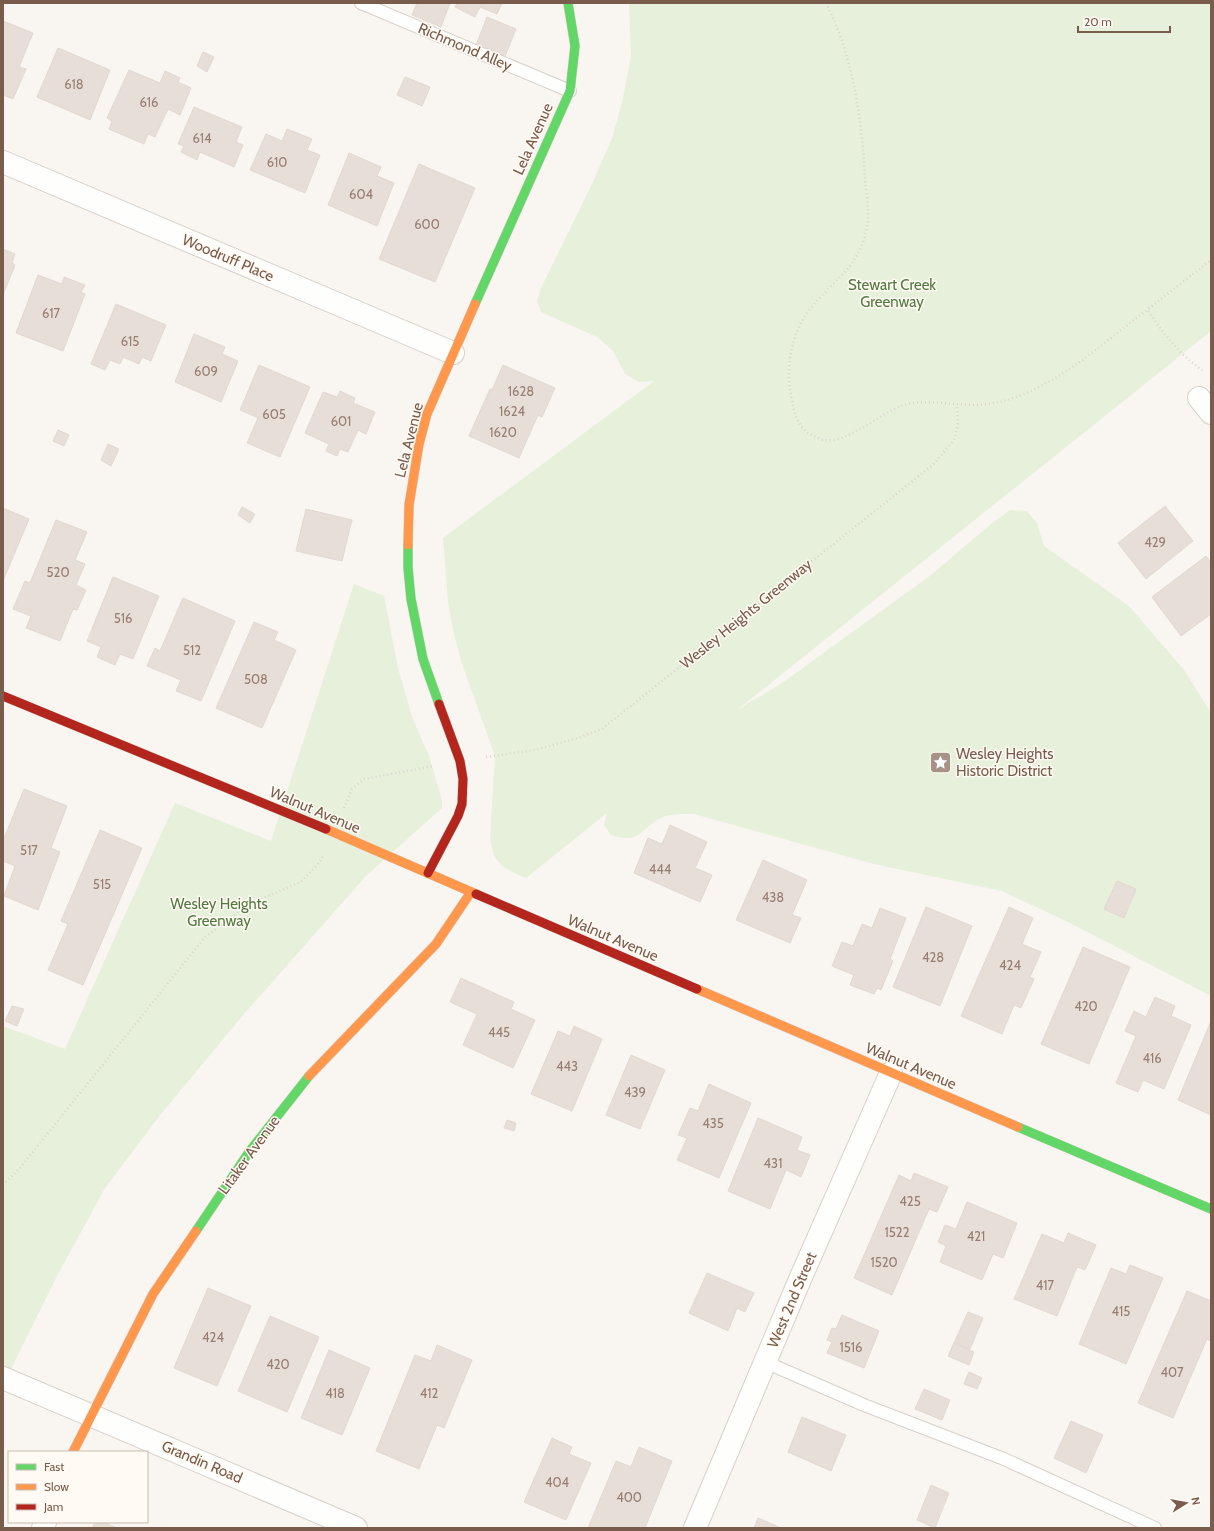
<svg xmlns="http://www.w3.org/2000/svg" width="1214" height="1531" font-family="Cabin,sans-serif">
	<style>
		.green { fill: #e7f0db }
		.building { fill: #e6ded7; stroke: #e2d8d2 }
		.lines { fill: none; stroke-linecap: round; stroke-linejoin: round }
		.lane-casing { stroke: #d7d1cb; stroke-width: 14 }
		.street-casing { stroke: #d7d1cb; stroke-width: 24 }
		.fast-casing { stroke: #d9d2cb; stroke-width: 10 }
		.slow-casing { stroke: #d9d2cb; stroke-width: 10 }
		.jam-casing { stroke: #d9d2cb; stroke-width: 10 }
		.path { stroke: #dcd5d0; stroke-width: 2.5; stroke-dasharray: 1 3; stroke-linecap: butt }
		.lane { stroke: #fefefd; stroke-width: 12 }
		.street { stroke: #fefefd; stroke-width: 22 }
		.fast { stroke: #63d668; stroke-width: 9 }
		.slow { stroke: #ff974d; stroke-width: 9 }
		.jam { stroke: #b3261e; stroke-width: 9 }
		.labels { text-anchor: middle; dominant-baseline: central; stroke-width: 3; stroke-linejoin: round; paint-order: stroke }
		.number-label { font-size: 13px; fill: #977e72 }
		.street-label { font-size: 15px; fill: #7a5c4d; stroke: #fffaf3 }
		.park-label { font-size: 15px; fill: #537a41; stroke: #fffaf3 }
		.poi-label { font-size: 15px; fill: #7a5c4d; stroke: #fffaf3; text-anchor: start }
	</style>
	<rect width="100%" height="100%" fill="#f9f5f0"/>
	<g class="green">
		<path d="M629 3H1094V4L1095 3H1211V331L737 710 782 683 931 575 991 524 1010 510 1027 511 1037 523 1044 546 1129 606 1184 670 1211 713V996L1070 923 1002 891 874 864 694 814C682 814 667 813 657 820 637 833 639 844 611 835L604 825 607 813 526 878C502 868 493 864 490 836L495 756 461 661 453 630 448 602 443 538 654 381 639 382 625 374 613 351 597 337 541 312 537 301 541 288 593 182 613 136 623 98 631 56Z"/>
		<polygon points="354,584 384,596 398,668 412,717 429,756 442,800 442,808 365,877 244,1014 161,1114 105,1188 57,1276 3,1385 3,1026 65,1049 175,803 271,841"/>
	</g>
	<g class="building">
		<polygon points="417,3 450,3 441,27 412,15"/>
		<polygon points="457,3 502,3 497,14 480,7 475,17 455,7"/>
		<polygon points="487,17 516,29 504,59 475,48"/>
		<polygon points="3,21 33,33 19,67 26,69 13,99 3,95"/>
		<polygon points="58,48 110,70 90,120 37,97"/>
		<polygon points="203,52 214,57 207,72 197,66"/>
		<polygon points="129,70 160,83 165,71 180,78 178,82 191,88 180,115 168,109 155,137 148,134 144,144 109,129 112,121 107,118"/>
		<polygon points="405,77 430,87 422,106 397,95"/>
		<polygon points="194,107 242,127 236,142 243,145 234,167 200,152 197,160 181,152 184,146 178,144"/>
		<polygon points="287,129 312,139 307,150 320,155 305,193 250,170 266,134 282,141"/>
		<polygon points="349,153 381,167 377,176 394,183 377,226 328,205"/>
		<polygon points="419,164 475,188 435,282 379,259"/>
		<polygon points="3,249 15,254 12,263 15,265 3,295"/>
		<polygon points="38,275 62,284 64,277 85,285 81,292 85,294 63,351 16,333"/>
		<polygon points="116,304 166,325 151,361 142,357 139,364 123,357 120,364 110,360 105,370 91,364"/>
		<polygon points="194,334 225,347 222,354 238,361 221,402 175,382"/>
		<polygon points="259,365 310,387 280,457 247,443 258,418 240,410"/>
		<polygon points="503,365 555,388 542,417 538,415 519,458 469,436 490,389 492,390"/>
		<polygon points="340,391 355,398 353,403 375,412 366,434 358,430 348,452 340,449 337,456 326,451 329,444 305,433 323,392 337,397"/>
		<polygon points="58,430 69,435 64,446 53,441"/>
		<polygon points="108,444 119,449 111,466 101,460"/>
		<polygon points="1165,506 1193,541 1146,579 1118,543"/>
		<polygon points="242,507 255,514 250,523 238,515"/>
		<polygon points="3,508 29,519 3,581"/>
		<polygon points="306,509 352,520 342,561 296,551"/>
		<polygon points="56,520 87,532 75,560 85,564 76,585 86,590 77,610 73,609 60,641 26,628 31,616 13,609 25,581 30,583"/>
		<polygon points="1206,556 1211,563 1211,614 1181,636 1152,597"/>
		<polygon points="113,577 159,596 133,659 120,654 115,665 97,657 101,647 87,641"/>
		<polygon points="183,598 235,621 201,701 176,691 181,680 147,666 155,648 160,651"/>
		<polygon points="254,622 278,632 274,640 296,650 262,728 216,708"/>
		<polygon points="24,789 67,806 51,848 60,852 38,910 4,896 15,866 3,861 3,841"/>
		<polygon points="670,825 707,842 695,868 712,875 700,902 634,873 648,838 662,844"/>
		<polygon points="100,830 142,848 83,985 48,970 68,924 61,921"/>
		<polygon points="763,860 807,880 792,915 801,918 790,943 736,920"/>
		<polygon points="1117,881 1136,889 1124,918 1104,909"/>
		<polygon points="926,907 972,926 940,1006 893,987"/>
		<polygon points="1009,907 1033,918 1022,944 1041,952 1030,977 1034,979 1021,1008 1014,1005 1002,1034 961,1016"/>
		<polygon points="880,908 906,918 890,959 893,961 881,990 877,988 874,994 850,985 854,975 832,966 842,942 853,946 862,924 872,928"/>
		<polygon points="1083,947 1130,967 1089,1064 1041,1044"/>
		<polygon points="461,978 514,1002 511,1009 535,1020 513,1068 463,1045 477,1014 450,1002"/>
		<polygon points="1155,997 1175,1006 1171,1016 1191,1025 1164,1089 1143,1080 1138,1092 1116,1083 1136,1036 1125,1031 1134,1011 1146,1017"/>
		<polygon points="12,1006 24,1009 17,1026 5,1021"/>
		<polygon points="1211,1021 1211,1115 1178,1100"/>
		<polygon points="574,1026 602,1039 572,1111 531,1094 558,1031 570,1036"/>
		<polygon points="631,1055 665,1070 640,1129 606,1115"/>
		<polygon points="709,1084 751,1103 719,1178 677,1160 687,1138 678,1135 690,1108 698,1111"/>
		<polygon points="758,1118 802,1137 797,1150 810,1155 801,1177 786,1170 770,1209 728,1191"/>
		<polygon points="507,1120 516,1123 514,1131 504,1128"/>
		<polygon points="914,1173 948,1187 937,1212 929,1209 892,1295 854,1278 899,1175 911,1181"/>
		<polygon points="967,1202 1017,1223 1003,1258 993,1254 982,1280 940,1262 946,1246 938,1242 945,1225 956,1229"/>
		<polygon points="1068,1233 1096,1245 1085,1270 1077,1267 1057,1316 1014,1299 1042,1234 1064,1243"/>
		<polygon points="1130,1265 1163,1278 1126,1364 1079,1344 1111,1268 1126,1274"/>
		<polygon points="707,1273 754,1293 745,1312 737,1308 728,1331 689,1313"/>
		<polygon points="208,1288 251,1306 217,1386 174,1368"/>
		<polygon points="1187,1291 1211,1301 1211,1341 1207,1339 1173,1418 1138,1403"/>
		<polygon points="968,1312 983,1318 970,1349 954,1343"/>
		<polygon points="842,1315 879,1331 864,1368 827,1353 832,1342 827,1340 832,1328 836,1329"/>
		<polygon points="270,1316 319,1337 287,1412 238,1391"/>
		<polygon points="954,1343 974,1352 969,1365 948,1356"/>
		<polygon points="437,1345 472,1360 444,1428 437,1425 419,1469 376,1451 415,1355 431,1361"/>
		<polygon points="329,1350 370,1368 342,1435 301,1418"/>
		<polygon points="969,1372 982,1378 977,1389 964,1384"/>
		<polygon points="924,1389 950,1400 942,1420 915,1409"/>
		<polygon points="802,1417 846,1435 831,1471 788,1452"/>
		<polygon points="1071,1421 1103,1435 1086,1473 1054,1458"/>
		<polygon points="552,1438 572,1447 569,1454 591,1463 566,1520 524,1502"/>
		<polygon points="639,1447 672,1461 645,1528 588,1528 616,1461 631,1467"/>
		<polygon points="931,1485 949,1493 935,1528 917,1520"/>
		<polygon points="758,1518 781,1528 754,1528"/>
		<polygon points="95,1522 103,1522 117,1528 92,1528"/>
	</g>
	<g class="lines">
		<defs>
			<g id="lane">
				<polyline points="361,3 570,91"/>
				<polyline points="765,1362 864,1405 1004,1459 1155,1528"/>
			</g>
			<g id="street">
				<polyline points="3,162 453,353"/>
				<polyline points="1199,398 1211,413"/>
				<polyline points="3,1378 356,1528"/>
				<polyline points="43,1528 45,1522"/>
				<polyline points="695,1528 801,1277 891,1073"/>
			</g>
			<g id="fast">
				<polyline points="475,304 570,91 575,46 568,3"/>
				<polyline points="408,545 408,568 411,599 423,659 439,704"/>
				<polyline points="1018,1127 1211,1209"/>
				<polyline points="196,1231 249,1152 309,1076"/>
			</g>
			<g id="slow">
				<polyline points="408,545 409,505 419,444 427,414 475,304"/>
				<polyline points="326,829 476,894"/>
				<polyline points="697,989 1018,1127"/>
				<polyline points="309,1076 436,944 471,892"/>
				<polyline points="73,1452 153,1294 196,1231"/>
			</g>
			<g id="jam">
				<polyline points="3,696 326,829"/>
				<polyline points="428,873 458,816 462,804 463,779 460,761 439,704"/>
				<polyline points="476,894 697,989"/>
			</g>
		</defs>
		<use href="#lane" class="lane-casing"/>
		<use href="#street" class="street-casing"/>
		<use href="#fast" class="fast-casing"/>
		<use href="#slow" class="slow-casing"/>
		<use href="#jam" class="jam-casing"/>
		<g class="path">
			<path d="M826 3C853 56 862 119 865 178 866 194 870 212 867 227 860 267 834 279 811 308 795 327 788 355 789 380 789 388 792 398 793 406 796 419 801 431 814 436 817 437 821 440 824 440 846 444 880 414 901 406 923 398 949 405 973 405 1014 405 1051 382 1084 359L1211 260"/>
			<path d="M1148 311C1165 335 1178 353 1202 370"/>
			<polyline points="486,757 535,750 578,738 602,729 935,463 954,440 958,423 957,404"/>
			<polyline points="344,808 352,789 364,779 434,766"/>
			<polyline points="3,1185 20,1168 205,937 249,904 301,882 320,862 323,856"/>
		</g>
		<use href="#lane" class="lane"/>
		<use href="#street" class="street"/>
		<use href="#fast" class="fast"/>
		<use href="#slow" class="slow"/>
		<use href="#jam" class="jam"/>
	</g>
	<defs>
		<symbol id="sight-square" viewBox="-11 -11 22 22"><rect x="-9" y="-9" width="18" height="18" rx="4" fill="#a69286" stroke="#fffaf3"/><path d="M0-6L1.8-2.2L6-1.7L2.9 1.2L3.7 5.4L0 3.3L-3.7 5.4L-2.9 1.2L-6-1.7L-1.8-2.2Z" fill="#fff"/></symbol>
	</defs>
	<g fill-rule="evenodd">
		<use href="#sight-square" x="928" y="750" width="25" height="25"/>
	</g>
	<g class="labels">
		<g class="number-label">
			<text x="74" y="84">618</text>
			<text x="149" y="102">616</text>
			<text x="202" y="138">614</text>
			<text x="277" y="162">610</text>
			<text x="361" y="194">604</text>
			<text x="427" y="224">600</text>
			<text x="51" y="313">617</text>
			<text x="130" y="341">615</text>
			<text x="206" y="371">609</text>
			<text x="521" y="391">1628</text>
			<text x="512" y="411">1624</text>
			<text x="274" y="414">605</text>
			<text x="341" y="421">601</text>
			<text x="503" y="432">1620</text>
			<text x="1155" y="542">429</text>
			<text x="58" y="572">520</text>
			<text x="123" y="618">516</text>
			<text x="192" y="650">512</text>
			<text x="256" y="679">508</text>
			<text x="29" y="850">517</text>
			<text x="660" y="869">444</text>
			<text x="102" y="884">515</text>
			<text x="773" y="897">438</text>
			<text x="933" y="957">428</text>
			<text x="1010" y="965">424</text>
			<text x="1086" y="1006">420</text>
			<text x="499" y="1032">445</text>
			<text x="1152" y="1058">416</text>
			<text x="567" y="1066">443</text>
			<text x="635" y="1092">439</text>
			<text x="713" y="1123">435</text>
			<text x="773" y="1163">431</text>
			<text x="910" y="1201">425</text>
			<text x="897" y="1232">1522</text>
			<text x="976" y="1236">421</text>
			<text x="884" y="1262">1520</text>
			<text x="1045" y="1285">417</text>
			<text x="1121" y="1311">415</text>
			<text x="213" y="1337">424</text>
			<text x="851" y="1347">1516</text>
			<text x="278" y="1364">420</text>
			<text x="1172" y="1372">407</text>
			<text x="335" y="1393">418</text>
			<text x="429" y="1393">412</text>
			<text x="557" y="1482">404</text>
			<text x="629" y="1497">400</text>
		</g>
		<g class="street-label">
			<text transform="translate(465 47) rotate(23)">Richmond Alley</text>
			<text transform="translate(533 139) rotate(-66)">Lela Avenue</text>
			<text transform="translate(228 258) rotate(23)">Woodruff Place</text>
			<text transform="translate(409 440) rotate(-76)">Lela Avenue</text>
			<text transform="translate(746 614) rotate(-39)">Wesley Heights Greenway</text>
			<text transform="translate(315 810) rotate(23)">Walnut Avenue</text>
			<text transform="translate(613 938) rotate(23)">Walnut Avenue</text>
			<text transform="translate(911 1066) rotate(23)">Walnut Avenue</text>
			<text transform="translate(249 1155) rotate(-54)">Litaker Avenue</text>
			<text transform="translate(792 1300) rotate(-67)">West 2nd Street</text>
			<text transform="translate(202 1462) rotate(23)">Grandin Road</text>
		</g>
		<g class="park-label">
			<text x="892" y="285">Stewart Creek<tspan x="892" dy="17">Greenway</tspan></text>
			<text x="219" y="904">Wesley Heights<tspan x="219" dy="17">Greenway</tspan></text>
		</g>
		<g class="poi-label">
			<text x="956" y="754">Wesley Heights<tspan x="956" dy="17">Historic District</tspan></text>
		</g>
	</g>
	<rect width="1214" height="1531" fill="none" stroke="#7a5c4d" stroke-width="8"/>
	<rect x="8" y="1451" width="140" height="72" fill="#fffaf3" stroke="#cabbb1"/>
	<rect x="16" y="1464" width="20" height="6" fill="#63d668" stroke="#cabbb1"/>
	<text x="44" y="1471" font-size="12" fill="#7a5c4d">Fast</text>
	<rect x="16" y="1484" width="20" height="6" fill="#ff974d" stroke="#cabbb1"/>
	<text x="44" y="1491" font-size="12" fill="#7a5c4d">Slow</text>
	<rect x="16" y="1504" width="20" height="6" fill="#b3261e" stroke="#cabbb1"/>
	<text x="44" y="1511" font-size="12" fill="#7a5c4d">Jam</text>
	<g transform="translate(1186 1503) rotate(79)" stroke="#fffaf3" stroke-width="3" paint-order="stroke">
	<path d="M0-3L7 15L0 10L-7 15Z" fill="#7a5c4d"/>
	<text y="-6" font-size="11" font-weight="bold" text-anchor="middle" fill="#7a5c4d">N</text>
	</g>
	<path d="M1078 26v6h92v-6" fill="none" stroke="#7a5c4d" stroke-width="2"/>
	<text x="1084" y="26" font-size="12" fill="#7a5c4d" stroke="#fffaf3" stroke-width="3" paint-order="stroke">20 m</text>
</svg>
